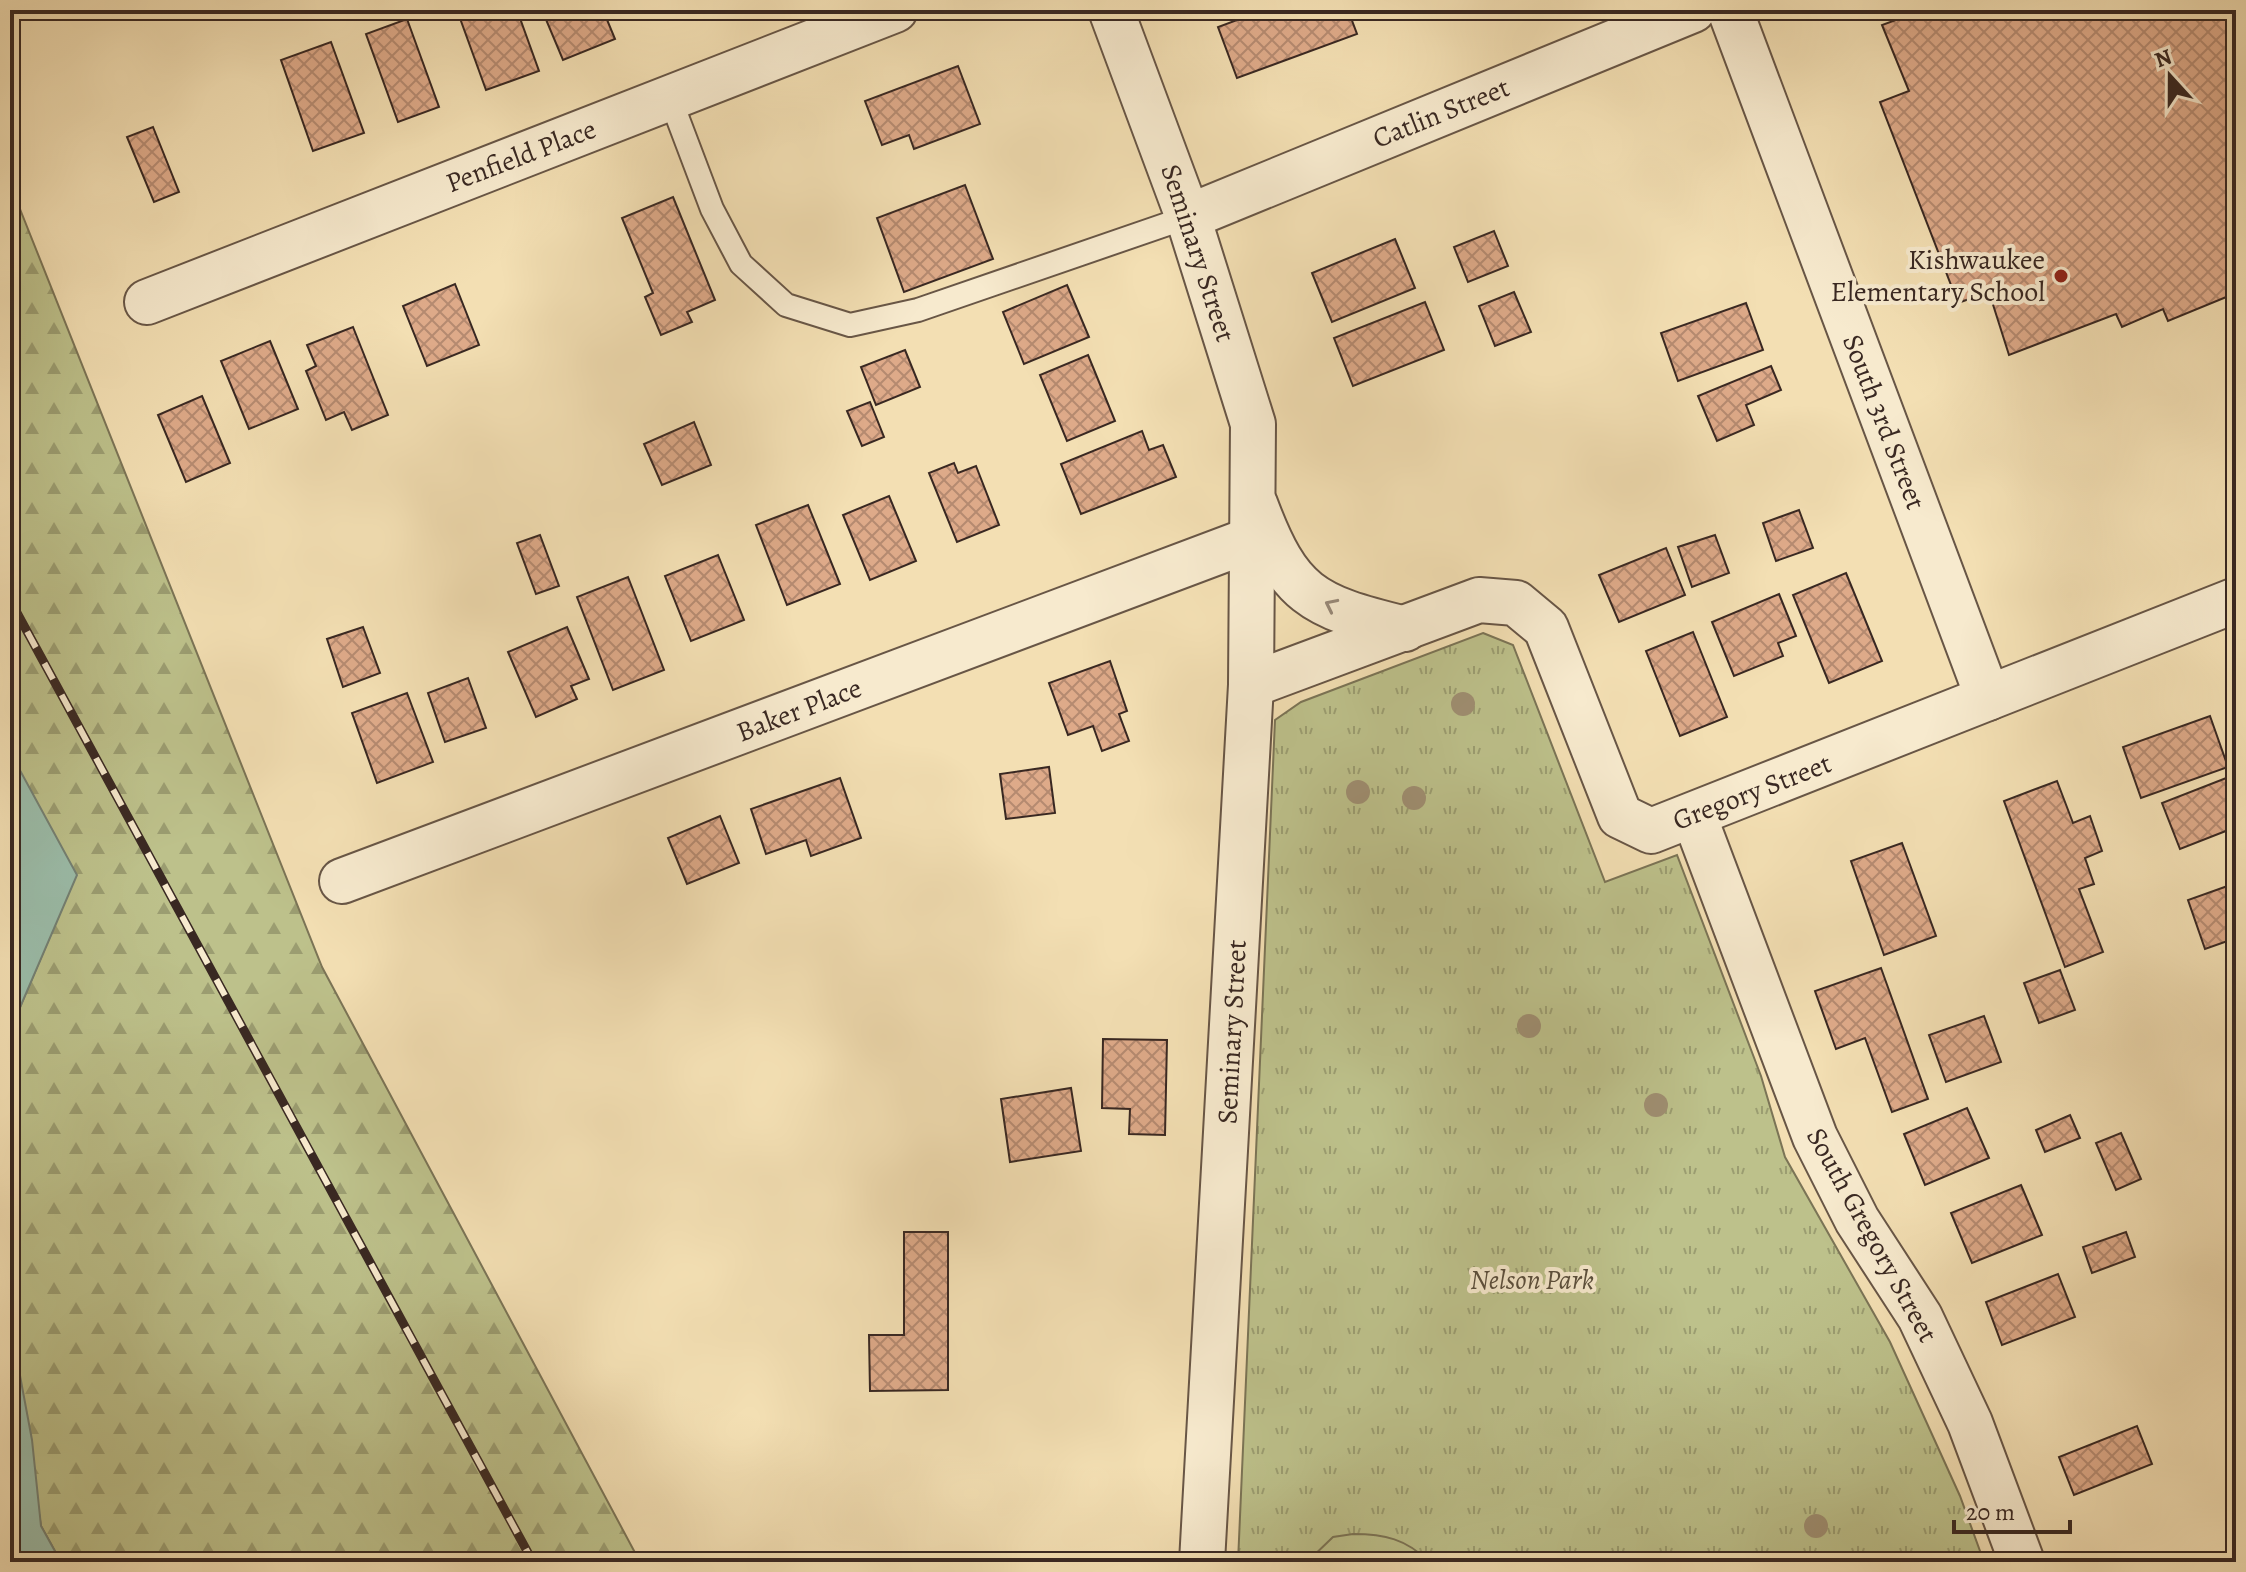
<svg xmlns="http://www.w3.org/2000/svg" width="2246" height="1572" font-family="Alegreya,serif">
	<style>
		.grass { fill: url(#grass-tufts); stroke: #7b7456; stroke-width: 2 }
		.forest { fill: url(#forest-firs); stroke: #7b7456; stroke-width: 2 }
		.pitch { fill: #bdc18b; stroke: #7b7456; stroke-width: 2 }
		.water { fill: #9bbdaa; stroke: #748174; stroke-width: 2 }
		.building { fill: url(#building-cross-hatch); stroke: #392822; stroke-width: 2 }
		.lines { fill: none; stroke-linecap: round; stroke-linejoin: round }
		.service-casing { stroke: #685646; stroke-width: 26 }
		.minor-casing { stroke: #685646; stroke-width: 48 }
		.tertiary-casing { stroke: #685646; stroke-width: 48 }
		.service { stroke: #f7eace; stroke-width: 22 }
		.minor { stroke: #f7eace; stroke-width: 44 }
		.tertiary { stroke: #f7eace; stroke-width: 44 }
		.rail-casing { stroke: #392822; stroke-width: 9 }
		.rail { stroke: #f7eace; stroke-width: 6; stroke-dasharray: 18; stroke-linecap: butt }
		.tree { fill: #9f8f72 }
		.oneway { stroke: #988978 }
		.poi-dot { fill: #8f2418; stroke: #f7eace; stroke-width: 3 }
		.labels { text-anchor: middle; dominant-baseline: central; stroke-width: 8; stroke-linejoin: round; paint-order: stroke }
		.street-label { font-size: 28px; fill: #392822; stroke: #f7eace }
		.poi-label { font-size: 28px; fill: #392822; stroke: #f7eace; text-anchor: end }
		.park-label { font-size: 28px; font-style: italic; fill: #5a4e3c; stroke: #f7eace }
	</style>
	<defs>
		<pattern id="grass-tufts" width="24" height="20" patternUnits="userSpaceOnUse" patternTransform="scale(2)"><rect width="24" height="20" fill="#bdc18b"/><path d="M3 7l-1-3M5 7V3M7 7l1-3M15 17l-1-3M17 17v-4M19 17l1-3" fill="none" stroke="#9b9d71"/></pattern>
		<pattern id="forest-firs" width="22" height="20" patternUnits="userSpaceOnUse" patternTransform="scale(2)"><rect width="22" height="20" fill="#bdc18b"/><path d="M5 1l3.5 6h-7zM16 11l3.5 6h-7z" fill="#9b9d71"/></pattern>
		<pattern id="building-cross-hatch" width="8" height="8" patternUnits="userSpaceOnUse" patternTransform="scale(2)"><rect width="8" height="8" fill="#deaa89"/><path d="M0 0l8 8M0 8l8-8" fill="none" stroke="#b58a70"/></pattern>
	</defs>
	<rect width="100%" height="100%" fill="#f3dfb3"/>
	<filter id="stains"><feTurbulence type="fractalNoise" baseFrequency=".0025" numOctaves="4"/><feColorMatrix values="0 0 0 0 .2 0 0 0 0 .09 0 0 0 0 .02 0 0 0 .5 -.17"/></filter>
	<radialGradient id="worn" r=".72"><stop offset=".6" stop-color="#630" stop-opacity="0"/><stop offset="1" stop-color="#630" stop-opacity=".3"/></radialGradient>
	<polygon class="grass" points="1483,633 1513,645 1605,882 1677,855 1761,1076 1785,1157 1890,1342 1960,1496 1984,1562 1238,1562 1275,720 1301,702"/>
	<polygon class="forest" points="10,184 322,967 640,1562 61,1562 41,1526 10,1327 10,1059 15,1019 76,875 10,754"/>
	<path class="pitch" d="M1353 1534C1384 1534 1407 1539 1429 1562H1307L1333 1537Z"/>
	<g class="water">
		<polygon points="10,752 77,875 15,1019 10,1059"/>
		<polygon points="10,1322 32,1440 41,1526 61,1562 10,1562"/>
	</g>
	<g class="building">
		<polygon points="457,10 517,10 539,71 486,90"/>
		<polygon points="542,10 603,10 615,39 563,60"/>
		<polygon points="1264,10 1348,10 1357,34 1237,78 1218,27"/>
		<polygon points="1923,10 2236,10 2236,293 2168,321 2163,309 2122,327 2116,314 2009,355 1989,292 1958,303 1880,102 1909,91 1882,25"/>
		<polygon points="407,19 439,107 398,122 366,34"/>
		<polygon points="331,42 364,133 313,151 281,60"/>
		<polygon points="958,66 980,124 914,149 909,135 882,145 865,101"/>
		<polygon points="153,127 179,192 154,202 127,137"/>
		<polygon points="965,185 993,259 904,292 877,218"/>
		<polygon points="673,197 715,300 687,312 692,322 661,335 645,297 653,293 622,218"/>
		<polygon points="1494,231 1508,266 1468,282 1454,247"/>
		<polygon points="1395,239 1415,288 1332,322 1312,273"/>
		<polygon points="455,284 479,345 427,366 403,306"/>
		<polygon points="1067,285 1089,337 1024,364 1003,312"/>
		<polygon points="1514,292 1531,332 1495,346 1479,306"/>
		<polygon points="1425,302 1444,350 1353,386 1334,338"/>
		<polygon points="1746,303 1763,350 1678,381 1661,333"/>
		<polygon points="353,327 388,415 352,430 344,412 326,420 306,371 316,366 307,345"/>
		<polygon points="270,341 298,409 249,429 221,361"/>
		<polygon points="905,350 920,387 876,405 861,367"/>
		<polygon points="1088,355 1115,421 1067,441 1040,375"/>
		<polygon points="1771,366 1781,390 1746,405 1754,425 1717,441 1698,396"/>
		<polygon points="202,396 230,463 186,482 158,415"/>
		<polygon points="870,402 884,437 862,446 847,411"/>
		<polygon points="694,422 711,465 662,485 644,444"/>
		<polygon points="1142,431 1149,450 1163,445 1176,477 1081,514 1061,464"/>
		<polygon points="954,463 958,473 976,466 999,525 957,542 929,473"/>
		<polygon points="889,496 916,561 870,580 843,515"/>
		<polygon points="808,505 840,584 787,605 756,525"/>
		<polygon points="1799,510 1813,548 1776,561 1763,523"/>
		<polygon points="540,535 559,586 536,594 517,543"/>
		<polygon points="1715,535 1729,573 1692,587 1678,547"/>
		<polygon points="1666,548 1685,595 1619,622 1599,575"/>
		<polygon points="718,555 744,620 691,641 665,576"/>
		<polygon points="1846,573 1882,661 1829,683 1793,595"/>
		<polygon points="628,577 664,670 613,690 577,597"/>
		<polygon points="1779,594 1796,636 1778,643 1783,656 1734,676 1712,622"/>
		<polygon points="363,627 380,673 343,687 327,639"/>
		<polygon points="567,627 589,679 571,686 577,699 536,717 508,652"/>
		<polygon points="1693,632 1727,717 1680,736 1646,651"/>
		<polygon points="1110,661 1127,711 1119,714 1129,741 1102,751 1093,726 1068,735 1049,683"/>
		<polygon points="468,678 486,728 445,742 428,693"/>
		<polygon points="407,693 433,762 377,783 352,713"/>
		<polygon points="2210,716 2228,767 2141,798 2123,747"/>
		<polygon points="1049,767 1055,813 1006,819 1000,774"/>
		<polygon points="2234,775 2236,827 2180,849 2162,803"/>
		<polygon points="840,778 861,838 811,856 806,840 766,854 751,809"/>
		<polygon points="2057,781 2073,823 2090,816 2102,851 2085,858 2094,884 2079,889 2103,952 2065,967 2004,801"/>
		<polygon points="720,816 739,863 687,884 668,838"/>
		<polygon points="1902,843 1936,936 1884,955 1851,861"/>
		<polygon points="2236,883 2236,938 2205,949 2188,900"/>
		<polygon points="1881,968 1928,1099 1892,1112 1865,1038 1836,1049 1815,991"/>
		<polygon points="2060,970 2075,1010 2039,1023 2024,983"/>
		<polygon points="1984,1016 2001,1062 1946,1082 1929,1035"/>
		<polygon points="1103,1039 1167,1040 1165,1135 1129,1134 1130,1109 1102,1108"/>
		<polygon points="1071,1088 1081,1151 1010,1162 1001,1099"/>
		<polygon points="1967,1108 1989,1158 1925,1185 1904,1134"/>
		<polygon points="2070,1115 2080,1138 2045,1152 2036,1130"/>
		<polygon points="2121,1133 2141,1179 2116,1190 2096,1143"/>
		<polygon points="2021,1185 2042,1235 1972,1263 1951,1213"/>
		<polygon points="904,1232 948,1232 948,1390 870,1391 869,1335 904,1335"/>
		<polygon points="2126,1232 2135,1257 2092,1273 2083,1247"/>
		<polygon points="2058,1274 2075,1317 2002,1345 1986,1302"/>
		<polygon points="2137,1426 2152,1464 2074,1495 2059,1457"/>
	</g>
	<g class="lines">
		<defs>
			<polyline id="service" points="670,98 712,209 741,264 786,305 850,325 918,310 1188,217"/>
			<g id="minor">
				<polyline points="1730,10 1988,698"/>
				<polyline points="1188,217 1693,10"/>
				<polyline points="147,302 895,10"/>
				<path d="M1255 504C1289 595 1311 606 1405 629"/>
				<polyline points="1251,685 1479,600 1516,603 1546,628 1620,816 1651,831 2236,600"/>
				<polyline points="1694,816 1815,1137 1857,1220 1920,1317 1970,1423 2022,1562"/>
				<polyline points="342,881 1255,538"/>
			</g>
			<polyline id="tertiary" points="1111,10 1188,217 1253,424 1251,685 1202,1562"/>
		</defs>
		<use href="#service" class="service-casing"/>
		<use href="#minor" class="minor-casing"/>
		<use href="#tertiary" class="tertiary-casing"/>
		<use href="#service" class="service"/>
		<use href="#minor" class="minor"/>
		<use href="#tertiary" class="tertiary"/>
		<defs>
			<polyline id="rail" points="10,600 533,1562"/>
		</defs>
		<use href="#rail" class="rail-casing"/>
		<use href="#rail" class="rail"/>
	</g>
	<g class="tree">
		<circle cx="1463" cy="704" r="12"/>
		<circle cx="1358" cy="792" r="12"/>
		<circle cx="1414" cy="798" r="12"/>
		<circle cx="1529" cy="1026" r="12"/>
		<circle cx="1656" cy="1105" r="12"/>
		<circle cx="1816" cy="1526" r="12"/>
	</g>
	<defs><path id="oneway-chevron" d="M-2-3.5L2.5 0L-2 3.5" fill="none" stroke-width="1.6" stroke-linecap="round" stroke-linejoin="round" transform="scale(2)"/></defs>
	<use class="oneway" href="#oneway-chevron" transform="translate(1331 605) rotate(-154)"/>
	<circle class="poi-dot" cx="2061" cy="276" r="8"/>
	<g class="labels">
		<g class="street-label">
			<text transform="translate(1441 113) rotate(-22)">Catlin Street</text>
			<text transform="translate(521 156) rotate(-21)">Penfield Place</text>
			<text transform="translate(1198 253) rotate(72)">Seminary Street</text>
			<text transform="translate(1884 422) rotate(69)">South 3rd Street</text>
			<text transform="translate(799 710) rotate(-21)">Baker Place</text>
			<text transform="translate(1752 792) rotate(-21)">Gregory Street</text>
			<text transform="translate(1232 1032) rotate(-87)">Seminary Street</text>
			<text transform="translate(1872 1235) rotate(61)">South Gregory Street</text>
		</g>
		<g class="poi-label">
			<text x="2045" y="260">Kishwaukee<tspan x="2045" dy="32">Elementary School</tspan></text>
		</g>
		<g class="park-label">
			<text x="1532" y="1280">Nelson Park</text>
		</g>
	</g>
	<rect width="2246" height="1572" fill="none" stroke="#f3dfb3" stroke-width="40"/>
	<rect x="12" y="12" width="2222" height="1548" fill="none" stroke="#392822" stroke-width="4"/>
	<rect x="20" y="20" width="2206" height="1532" fill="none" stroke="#392822" stroke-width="2"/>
	<g transform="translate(2170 76) rotate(339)" stroke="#f7eace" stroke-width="6" paint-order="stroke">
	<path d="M0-6L14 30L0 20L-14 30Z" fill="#392822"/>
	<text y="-12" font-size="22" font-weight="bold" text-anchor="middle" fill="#392822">N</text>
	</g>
	<path d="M1954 1520v12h116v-12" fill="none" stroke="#392822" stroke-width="4"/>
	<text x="1966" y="1520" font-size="24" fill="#392822" stroke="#f7eace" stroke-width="6" paint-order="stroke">20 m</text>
	<rect width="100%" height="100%" filter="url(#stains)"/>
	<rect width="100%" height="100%" fill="url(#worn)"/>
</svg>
